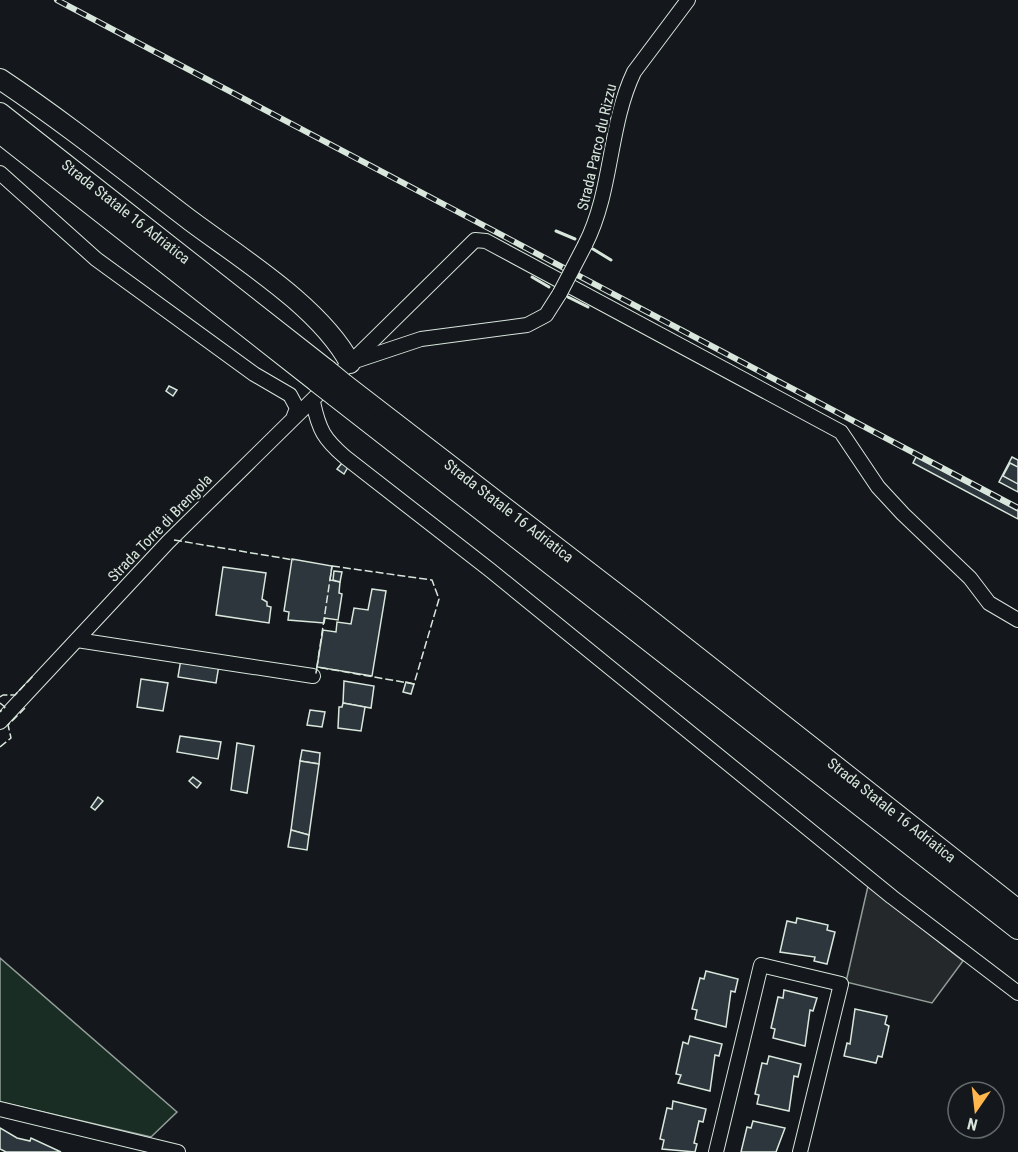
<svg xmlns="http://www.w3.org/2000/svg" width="1018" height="1152" font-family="'Roboto Condensed',sans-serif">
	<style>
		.green { fill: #1a2d24; stroke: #939e99; stroke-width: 1.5 }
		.parking { fill: #24282b; stroke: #939e99; stroke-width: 1.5 }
		.building { fill: #2c363c; stroke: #d8e6dc; stroke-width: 1.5 }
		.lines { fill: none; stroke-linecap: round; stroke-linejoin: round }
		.minor-casing { stroke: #d8e6dc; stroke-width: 16 }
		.highway-casing { stroke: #d8e6dc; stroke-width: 22 }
		.minor { stroke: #14181c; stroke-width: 14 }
		.highway { stroke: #14181c; stroke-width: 20 }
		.rail-casing { stroke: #d8e6dc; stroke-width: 6 }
		.rail { stroke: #14181c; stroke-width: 4; stroke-dasharray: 11; stroke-linecap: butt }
		.minor-bridge-casing { stroke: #d8e6dc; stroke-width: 16; stroke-linecap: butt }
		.highway-bridge-casing { stroke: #d8e6dc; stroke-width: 22; stroke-linecap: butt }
		.minor-bridge { stroke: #14181c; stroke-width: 14 }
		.highway-bridge { stroke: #14181c; stroke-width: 20 }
		.fence { stroke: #d8e6dc; stroke-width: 1.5; stroke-dasharray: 8 3; stroke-linecap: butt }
		.wall { stroke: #d8e6dc; stroke-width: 3 }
		.labels { text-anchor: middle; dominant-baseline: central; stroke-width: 4.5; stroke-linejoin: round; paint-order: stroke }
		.street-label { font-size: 15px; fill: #d8e6dc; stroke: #14181c }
	</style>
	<rect width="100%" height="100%" fill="#14181c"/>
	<polygon class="green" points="0,958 177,1112 151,1137 0,1102"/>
	<polygon class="parking" points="868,886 963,961 932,1003 846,982"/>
	<g class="building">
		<polygon points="169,386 177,390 173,396 166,391"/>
		<polygon points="916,457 1018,511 1018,519 913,463"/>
		<polygon points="1012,457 1018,460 1018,492 999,482"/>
		<polygon points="342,463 348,467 344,474 337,469"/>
		<polygon points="1010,463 1018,467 1018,484 1003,476"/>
		<polygon points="292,559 332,566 330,580 340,582 339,593 342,594 338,620 325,618 324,623 288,620 289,612 284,611"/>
		<polygon points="223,567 266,573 262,599 267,602 267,606 271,607 269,623 216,615"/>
		<polygon points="334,571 342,572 340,582 333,580"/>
		<polygon points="372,589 386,591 372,676 317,667 323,630 336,632 337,622 351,624 354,608 368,610"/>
		<polygon points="181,659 219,665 216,683 178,677"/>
		<polygon points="141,679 168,683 163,711 137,707"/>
		<polygon points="344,681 374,686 371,708 343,703"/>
		<polygon points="406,682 414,684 411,694 403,692"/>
		<polygon points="343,703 365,707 361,731 338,728 339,707 342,707"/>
		<polygon points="310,710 325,712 322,727 307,725"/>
		<polygon points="180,736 221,742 218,759 177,752"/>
		<polygon points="237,743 254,746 247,793 231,790"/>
		<polygon points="302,750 320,753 319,764 300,761"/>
		<polygon points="300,761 319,764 309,835 291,830"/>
		<polygon points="193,777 201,783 197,788 189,781"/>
		<polygon points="98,797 103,801 95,810 91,807"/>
		<polygon points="291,830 309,835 307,850 288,847"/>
		<polygon points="797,918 828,925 827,930 835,932 827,964 814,961 815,957 780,952 787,921 796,923"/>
		<polygon points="706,971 738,979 735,992 731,991 726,1027 695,1019 697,1010 692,1009 700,978 704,979"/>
		<polygon points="784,990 817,998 813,1011 810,1010 805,1046 773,1038 775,1029 771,1028 778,997 783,998"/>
		<polygon points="855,1009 887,1016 885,1024 889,1026 882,1057 878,1056 876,1063 844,1056 847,1043 850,1044"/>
		<polygon points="690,1036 722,1044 719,1056 715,1055 710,1091 678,1083 681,1075 676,1074 683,1042 688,1044"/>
		<polygon points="769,1056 801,1064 798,1077 794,1076 789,1111 757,1104 759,1095 755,1094 762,1063 767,1064"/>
		<polygon points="673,1101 706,1109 703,1122 699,1121 694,1143 697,1144 695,1152 662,1149 664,1140 660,1139 667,1108 672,1109"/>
		<polygon points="753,1121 785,1128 776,1152 741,1152 747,1127 751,1128"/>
		<polygon points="0,1128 17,1138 30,1141 31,1138 61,1152 6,1152 0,1149"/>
	</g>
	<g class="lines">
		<defs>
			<g id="minor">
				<polyline points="0,173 96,259 254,374 290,395 297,408 294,416"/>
				<path d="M585 245C613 190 608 127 634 72L688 0"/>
				<polyline points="352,362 421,339 527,325 546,315 560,293"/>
				<path d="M313 402C319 430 324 439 345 457L490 570 892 897 1018 993"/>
				<polyline points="77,640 313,676"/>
				<polyline points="0,722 168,542 475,240 486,241 841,432 878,487 903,514 970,578 989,603 1018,620"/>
				<polyline points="0,1109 178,1152"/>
				<polyline points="716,1152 761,965 841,984 800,1152"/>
			</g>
			<g id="highway">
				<path d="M0 79C66 123 128 173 191 221 242 259 320 307 350 363"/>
				<path id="s1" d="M0 113 327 370"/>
				<polyline points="0,133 317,382"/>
				<path id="s2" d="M344 384 631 605 1018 910"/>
				<polyline points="335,396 1018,929"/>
			</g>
		</defs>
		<use href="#minor" class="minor-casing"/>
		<use href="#highway" class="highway-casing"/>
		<use href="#minor" class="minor"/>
		<use href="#highway" class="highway"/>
		<defs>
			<polyline id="rail" points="57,0 1018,508"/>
		</defs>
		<use href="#rail" class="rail-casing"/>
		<use href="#rail" class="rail"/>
		<defs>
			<polyline id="minor-bridge" points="560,293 585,245"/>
			<g id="highway-bridge">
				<polyline points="327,370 344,384"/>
				<polyline points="317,382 335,396"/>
			</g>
		</defs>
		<use href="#minor-bridge" class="minor-bridge-casing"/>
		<use href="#highway-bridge" class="highway-bridge-casing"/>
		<use href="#minor-bridge" class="minor-bridge"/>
		<use href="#highway-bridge" class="highway-bridge"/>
		<g class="fence">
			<polyline points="174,540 294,560"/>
			<polygon points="332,566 432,580 439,599 414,684 317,667 316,673"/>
			<polyline points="0,697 3,695 15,695 34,675"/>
			<polyline points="0,703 5,707 0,712"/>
			<polyline points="0,747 11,738 8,725 25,708"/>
		</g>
		<g class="wall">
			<polyline points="556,231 575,239"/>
			<polyline points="593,249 611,260"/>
			<polyline points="532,277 549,287"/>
			<polyline points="568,297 588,307"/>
		</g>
	</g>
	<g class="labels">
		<g class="street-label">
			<text transform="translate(597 147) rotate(-77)">Strada Parco du Rizzu</text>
			<text stroke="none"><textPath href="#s1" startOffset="160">Strada Statale 16 Adriatica</textPath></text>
			<text stroke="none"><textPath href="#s2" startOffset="208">Strada Statale 16 Adriatica</textPath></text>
			<text transform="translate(160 528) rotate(-46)">Strada Torre di Brengola</text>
			<text stroke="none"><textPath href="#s2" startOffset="694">Strada Statale 16 Adriatica</textPath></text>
		</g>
	</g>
	<g transform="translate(976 1110) rotate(194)"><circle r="28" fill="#14181c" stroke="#626a69" stroke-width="1.5"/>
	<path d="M0-4.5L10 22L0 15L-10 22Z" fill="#ffb74d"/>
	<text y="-9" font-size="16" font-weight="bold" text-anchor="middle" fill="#d8e6dc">N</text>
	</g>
</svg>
